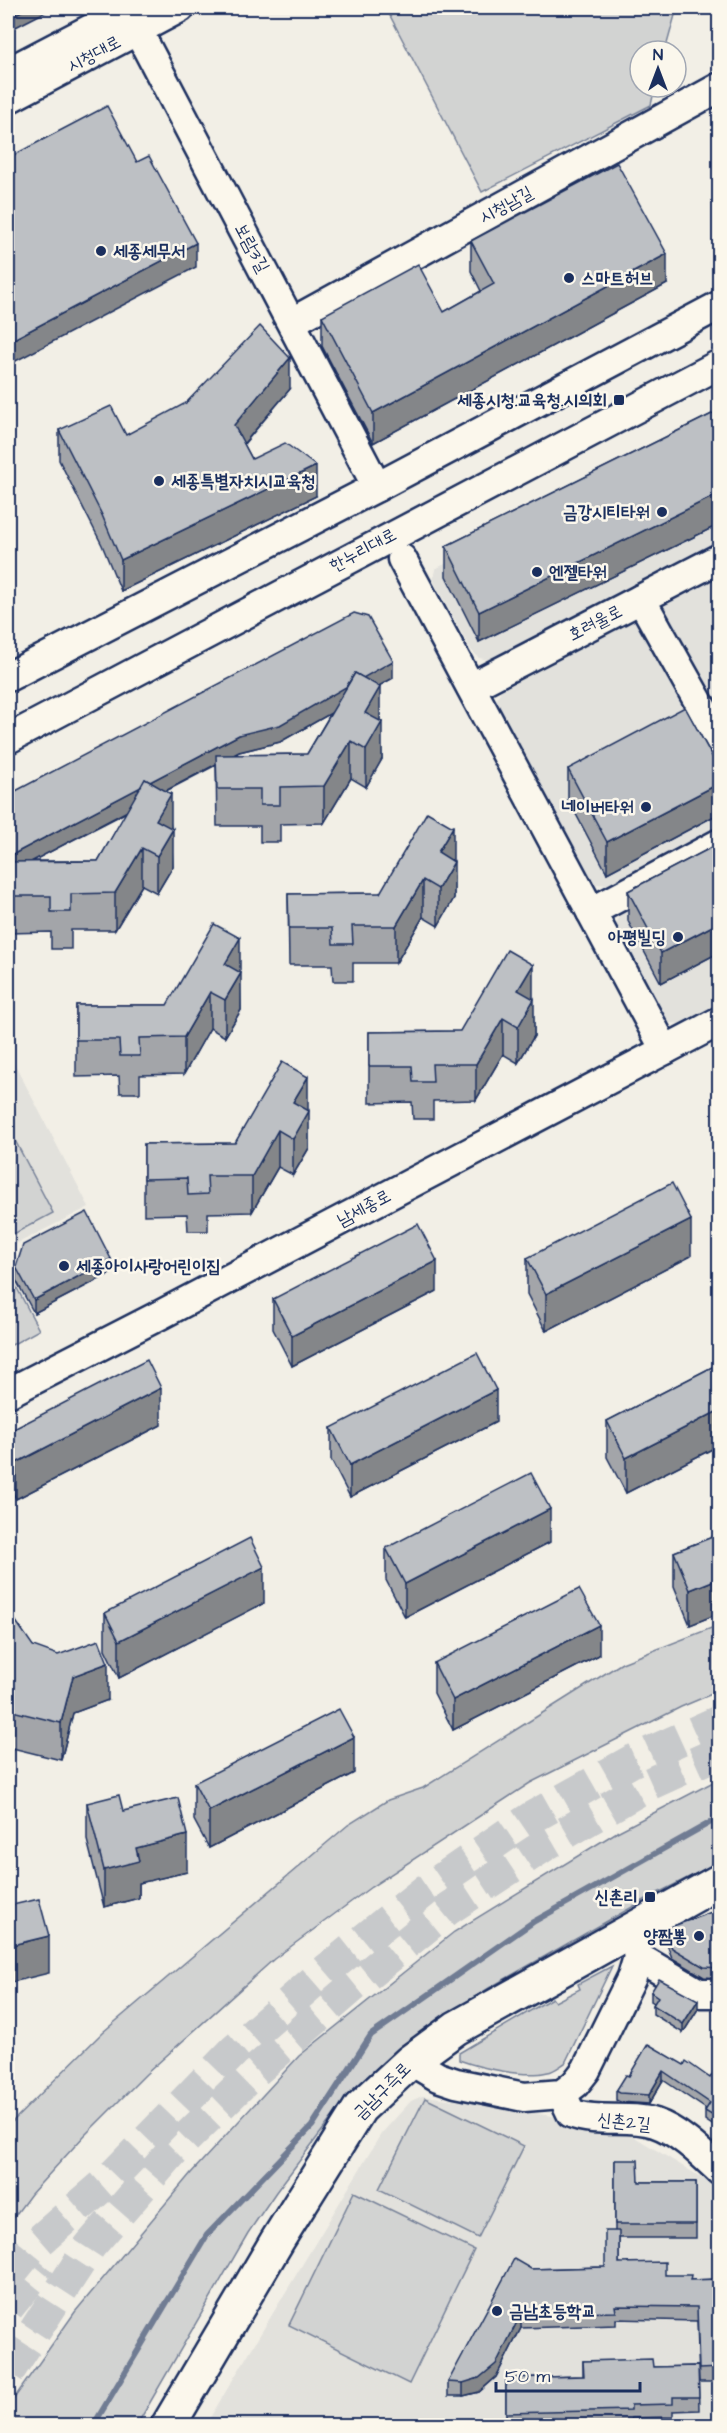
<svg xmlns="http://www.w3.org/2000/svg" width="727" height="2433" font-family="'Architects Daughter','Poor Story',sans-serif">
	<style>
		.built { fill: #e2e1dc }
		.green { fill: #d2d3d2; stroke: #768198; stroke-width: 1.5 }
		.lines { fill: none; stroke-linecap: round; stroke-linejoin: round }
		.stream { stroke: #707b93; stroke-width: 6 }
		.highway-tunnel { stroke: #c7c9cb; stroke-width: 33; stroke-dasharray: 33 16; stroke-linecap: butt }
		.minor-casing { stroke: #1b2f5e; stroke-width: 33 }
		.major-casing { stroke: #1b2f5e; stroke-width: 38 }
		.minor { stroke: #fbf7ec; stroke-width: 28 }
		.major { stroke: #fbf7ec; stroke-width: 33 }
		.wall { fill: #a3a5a9; stroke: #1b2f5e; stroke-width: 1.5; fill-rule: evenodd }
		.shaded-wall { fill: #848689; stroke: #1b2f5e; stroke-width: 1.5 }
		.building { fill: #bdc0c4; stroke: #1b2f5e; stroke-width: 1.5 }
		.poi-dot { fill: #1b2f5e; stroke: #fbf7ec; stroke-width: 2 }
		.labels { text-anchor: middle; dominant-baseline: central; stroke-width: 5; stroke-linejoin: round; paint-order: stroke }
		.street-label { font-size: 18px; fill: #1b2f5e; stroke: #fbf7ec }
		.poi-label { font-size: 18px; font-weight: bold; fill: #1b2f5e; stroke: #fbf7ec; text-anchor: start }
	</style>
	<rect width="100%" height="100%" fill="#f2efe6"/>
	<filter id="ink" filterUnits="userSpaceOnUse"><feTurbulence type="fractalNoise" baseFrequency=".0167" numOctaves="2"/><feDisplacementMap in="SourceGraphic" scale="12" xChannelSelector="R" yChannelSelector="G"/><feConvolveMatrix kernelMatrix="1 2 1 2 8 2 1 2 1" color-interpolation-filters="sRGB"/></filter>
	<g filter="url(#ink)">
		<g class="built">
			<polygon points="719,417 719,545 495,661 479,658 471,650 433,580 435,569 639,467"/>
			<polygon points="719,567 719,726 661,611 671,592"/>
			<polygon points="629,618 646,628 719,761 719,829 613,885 595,884 586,876 500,717 496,701 505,681"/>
			<polygon points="719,855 719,1007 686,1024 669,1023 660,1016 620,940 616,924 625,905"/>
			<polygon points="8,1051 89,1207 8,1248"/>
			<polygon points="422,2096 441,2098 618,2127 707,2181 719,2196 719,2425 205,2426 381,2134 411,2101"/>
		</g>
		<g class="green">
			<polygon points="386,8 677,8 665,51 640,51 640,87 655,87 651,105 482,192"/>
			<polygon points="8,1127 53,1213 8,1237"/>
			<polygon points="8,1271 39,1330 8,1347"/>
			<polygon points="719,1625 719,1691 681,1707 530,1783 371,1887 274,1959 146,2074 84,2136 31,2194 8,2225 8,2126 103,2032 348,1825 388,1800 423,1788 622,1663"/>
			<polygon points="719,1779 719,1862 650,1897 489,1988 401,2046 352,2091 276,2192 248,2233 137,2425 8,2426 8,2407 75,2312 191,2173 299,2056 454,1932 617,1832"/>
			<path d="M612 1966 565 2063C560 2066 554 2071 548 2072 525 2078 481 2068 459 2060V2053L552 1998 555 2002 580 1989 578 1984Z"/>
			<polygon points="425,2098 524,2146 478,2238 379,2189"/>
			<polygon points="354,2192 474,2250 409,2384 289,2325"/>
		</g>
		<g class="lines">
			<polyline class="stream" points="93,2426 207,2235 312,2126 371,2035 533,1922 713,1821 720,1820"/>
			<g class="highway-tunnel">
				<polyline points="8,2276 30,2249 107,2182 234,2051 329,1968 426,1890 531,1818 632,1761 720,1721"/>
				<polyline points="8,2307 43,2264"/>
				<polyline points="8,2372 90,2246 172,2152 253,2073 351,1988 448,1909 548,1843 649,1784 720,1752"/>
			</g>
			<defs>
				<g id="minor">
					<polyline points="127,10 377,487"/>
					<polyline points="8,72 131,8"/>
					<polyline points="8,99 180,8"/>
					<polyline points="292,322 720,87"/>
					<polyline points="402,559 665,1050"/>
					<polyline points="641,599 720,740"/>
					<polyline points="8,677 377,487 720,305"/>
					<polyline points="471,687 720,558"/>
					<polyline points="8,739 720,364"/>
					<polyline points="591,912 720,843"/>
					<polyline points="8,1393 162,1314 720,1021"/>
					<polyline points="638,1957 699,1993 720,1993"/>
					<polyline points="411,2061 438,2077 456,2083 524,2097 562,2094 575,2084 586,2070 632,1977 638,1957 632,1929"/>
					<path d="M562 2094 571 2113C598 2124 628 2114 655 2123 679 2131 702 2154 720 2171"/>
				</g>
				<polyline id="major" points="168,2426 277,2241 360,2108 411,2061 456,2028 720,1881"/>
			</defs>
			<use href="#minor" class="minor-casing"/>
			<use href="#major" class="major-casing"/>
			<use href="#minor" class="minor"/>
			<use href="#major" class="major"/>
		</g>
		<g class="wall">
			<polygon points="471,241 667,284 373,443 322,346 322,316 444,312 481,291 471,271"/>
			<polygon points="290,389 244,444 252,459 316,496 121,591 102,545 59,460 59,430 126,435"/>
			<polygon points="720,410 720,524 479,642 446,576 446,546"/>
			<path d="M393 678 378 686 382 759 366 787 351 778 324 823 280 824V842H260V826H217L216 765 166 791 171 828 173 866 157 893 142 885 115 930H71V949H51V932L8 933V795ZM331 713 307 754 235 755 239 752 280 742ZM127 812 98 861H32Z"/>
			<polygon points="568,769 720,771 720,813 607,873 568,799"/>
			<polygon points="720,843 720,952 661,983 628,921 628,891"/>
			<polygon points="453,861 454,898 438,926 423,917 396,963 353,963 353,981 333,981 332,965 289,965 288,894 380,893"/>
			<polygon points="240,972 241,1010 225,1037 210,1028 184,1074 140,1075 140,1093 120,1093 119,1076 76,1077 76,1005 167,1005"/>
			<polygon points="533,999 534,1036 518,1063 503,1054 476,1100 433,1101 433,1119 413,1119 412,1102 369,1103 369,1032 460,1031"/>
			<polygon points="308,1111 309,1148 293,1175 278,1167 252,1212 208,1213 208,1231 188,1231 187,1214 144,1215 144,1144 235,1143"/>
			<polygon points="691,1256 546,1331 527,1294 527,1258"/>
			<polygon points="16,1267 111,1273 34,1313 16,1280"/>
			<polygon points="437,1291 292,1366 273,1329 273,1299"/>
			<polygon points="720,1363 720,1445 626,1493 607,1457 607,1421"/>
			<polygon points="496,1422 350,1497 331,1460 331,1428"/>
			<polygon points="161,1425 16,1499 8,1483 8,1432"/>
			<polygon points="720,1534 720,1613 690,1625 674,1586 674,1552"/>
			<polygon points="550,1542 405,1617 386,1580 386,1548"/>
			<polygon points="264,1603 119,1678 105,1649 105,1613"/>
			<polygon points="8,1621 33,1646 108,1700 73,1713 61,1760 8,1747"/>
			<polygon points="599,1655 453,1730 434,1693 434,1663"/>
			<polygon points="354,1773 209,1848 194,1820 194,1783"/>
			<polygon points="87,1803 123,1811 187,1872 139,1883 139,1898 104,1907 87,1840"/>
			<polygon points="720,1909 720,1978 704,1977 672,1958 665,1939 665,1929"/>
			<polygon points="651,1992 698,2009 683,2033 653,2014 653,2005 654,2003 651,2001"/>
			<polygon points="684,2065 710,2078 720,2070 720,2130 705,2120 705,2111 706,2109 663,2080 649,2104 620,2102 616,2100 616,2091 629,2076"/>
			<polygon points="615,2160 639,2182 696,2182 696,2238 619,2238 619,2263 665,2275 690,2280 720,2279 720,2382 699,2382 697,2321 616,2319 616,2325 521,2328 496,2377 479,2392 463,2396 448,2396 448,2382 531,2269 605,2267 615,2231"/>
			<polygon points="583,2361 653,2367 698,2366 699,2410 673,2411 673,2417 631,2418 631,2424 506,2426 506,2378 583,2376"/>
		</g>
		<g class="shaded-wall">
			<polygon points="27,8 53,8 8,31 8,18"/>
			<polygon points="196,243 196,267 8,365 8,342"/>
			<polygon points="667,254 667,284 373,443 373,413"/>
			<polygon points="290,358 290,389 234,455 234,425"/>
			<polygon points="316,466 316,496 121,591 121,560"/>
			<polygon points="720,493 720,524 479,642 479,612"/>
			<polygon points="393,661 393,678 280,742 239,752 8,874 8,857 239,735"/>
			<polygon points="380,687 380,724 365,713"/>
			<polygon points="382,722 382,759 366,787 366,750"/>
			<polygon points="351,741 351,778 324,823 324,786"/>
			<polygon points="720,783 720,813 607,873 607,842"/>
			<polygon points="171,794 171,831 156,820"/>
			<polygon points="453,827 453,864 438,852"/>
			<polygon points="173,829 173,866 157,893 157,856"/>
			<polygon points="142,848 142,885 115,930 115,893"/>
			<polygon points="454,862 454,898 438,926 438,889"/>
			<polygon points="423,880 423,917 396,963 396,926"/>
			<polygon points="720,922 720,952 661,983 661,953"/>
			<polygon points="240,938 240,975 225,964"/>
			<polygon points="533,965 533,1001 518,990"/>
			<polygon points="241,973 241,1010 225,1037 225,1000"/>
			<polygon points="210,992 210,1028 184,1074 184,1037"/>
			<polygon points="534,999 534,1036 518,1063 518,1027"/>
			<polygon points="503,1018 503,1054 476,1100 476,1064"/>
			<polygon points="308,1077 308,1113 293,1102"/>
			<polygon points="309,1111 309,1148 293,1175 293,1139"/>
			<polygon points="278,1130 278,1167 252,1212 252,1176"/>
			<polygon points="691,1220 691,1256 546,1331 546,1294"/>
			<polygon points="111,1259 111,1273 34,1313 34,1300"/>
			<polygon points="437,1261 437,1291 292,1366 292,1336"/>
			<polygon points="161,1388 161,1425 16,1499 16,1463"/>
			<polygon points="496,1390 496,1422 350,1497 350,1465"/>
			<polygon points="720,1410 720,1445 626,1493 626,1458"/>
			<polygon points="550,1509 550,1542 405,1617 405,1584"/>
			<polygon points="264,1567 264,1603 119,1678 119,1641"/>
			<polygon points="720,1578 720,1613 690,1625 690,1590"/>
			<polygon points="599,1625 599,1655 453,1730 453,1700"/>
			<polygon points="108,1663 108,1700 73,1713 61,1760 61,1723 73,1676"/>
			<polygon points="354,1737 354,1773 209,1848 209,1811"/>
			<polygon points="187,1835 187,1872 139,1883 139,1898 104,1907 104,1870 136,1848"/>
			<polygon points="49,1936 49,1973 8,1983 8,1946"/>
			<polygon points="698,2000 698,2009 683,2033 683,2024"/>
			<polygon points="663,2071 663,2080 649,2104 649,2095"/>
			<polygon points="521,2314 521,2328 496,2377 479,2392 463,2396 463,2383"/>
		</g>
		<g class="building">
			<polygon points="8,8 27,8 8,18"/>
			<polygon points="107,106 137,162 149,156 196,243 8,342 8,158"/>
			<polygon points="617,163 667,254 373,413 322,316 418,264 444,312 494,284 471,241"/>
			<polygon points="260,326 290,358 234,425 252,459 285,443 316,466 121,560 102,515 59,430 111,406 126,435 186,403"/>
			<polygon points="720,410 720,493 479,612 446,546"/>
			<polygon points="354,613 368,617 393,661 363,678 355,673 346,687 280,725 239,735 150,782 145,779 141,787 8,857 8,795"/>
			<polygon points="355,673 380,687 365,713 382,722 366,750 351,741 324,786 280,787 280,805 260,805 260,789 217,789 216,755 307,754"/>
			<polygon points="685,707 720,771 720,783 607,842 568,769"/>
			<polygon points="145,779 171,794 156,820 173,829 157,856 142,848 115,893 71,894 71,912 51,912 51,896 8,896 8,862 98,861"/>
			<polygon points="427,812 453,827 438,852 454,862 438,889 423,880 396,926 352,926 353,944 333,944 332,928 289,928 288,894 380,893"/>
			<polygon points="720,843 720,922 661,953 628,891"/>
			<polygon points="214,924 240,938 225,964 241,973 225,1000 210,992 184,1037 139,1038 140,1056 120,1056 119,1040 76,1040 76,1005 167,1005"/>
			<polygon points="507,950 533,965 518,990 534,999 518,1027 503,1018 476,1064 432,1064 433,1082 413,1082 412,1066 369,1066 369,1032 460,1031"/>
			<polygon points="282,1062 308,1077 293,1102 309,1111 293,1139 278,1130 252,1176 207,1176 208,1194 188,1195 187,1178 144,1179 144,1144 235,1143"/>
			<polygon points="672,1183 691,1220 546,1294 527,1258"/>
			<polygon points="87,1212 111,1259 34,1300 16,1267 23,1245"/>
			<polygon points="418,1224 437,1261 292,1336 273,1299"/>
			<polygon points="477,1353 496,1390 350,1465 331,1428"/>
			<polygon points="147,1360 161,1388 16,1463 8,1446 8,1432"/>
			<polygon points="720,1363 720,1410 626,1458 607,1421"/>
			<polygon points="531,1473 550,1509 405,1584 386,1548"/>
			<polygon points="720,1534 720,1578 690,1590 674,1552"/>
			<polygon points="250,1538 264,1567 119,1641 105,1613"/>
			<polygon points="579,1589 599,1625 453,1700 434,1663"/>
			<polygon points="13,1617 33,1646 58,1655 99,1640 108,1663 73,1676 61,1723 8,1710 8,1664 10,1654 8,1651 8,1621"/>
			<polygon points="339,1709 354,1737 209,1811 194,1783"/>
			<polygon points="119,1795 123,1811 178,1798 187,1835 136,1848 139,1861 104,1870 87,1803"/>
			<polygon points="39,1899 49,1936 8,1946 8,1906"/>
			<polygon points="720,1909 720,1968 704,1967 672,1948 665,1929"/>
			<polygon points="659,1979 698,2000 683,2024 653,2005 658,1997 651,1992"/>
			<polygon points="648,2044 684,2065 686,2061 710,2078 716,2069 719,2071 720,2070 720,2120 705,2111 710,2103 663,2071 649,2095 620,2093 616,2091 626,2075 629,2076"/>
			<polygon points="615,2160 638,2160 639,2182 696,2182 696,2224 615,2224"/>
			<polygon points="605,2231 619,2231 619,2263 665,2262 665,2275 691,2275 690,2280 720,2279 720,2368 699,2369 697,2307 615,2306 616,2312 521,2314 496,2364 479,2378 463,2383 448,2382 514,2259 531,2269 605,2267"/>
			<polygon points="652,2359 653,2367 698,2366 699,2397 673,2397 673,2404 631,2405 631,2410 506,2413 506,2378 584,2376 583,2361"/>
		</g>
	</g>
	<g class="poi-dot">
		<circle cx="101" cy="251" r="6"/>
		<circle cx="569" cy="278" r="6"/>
		<rect x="613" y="394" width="12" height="12" rx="3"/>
		<circle cx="159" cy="481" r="6"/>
		<circle cx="662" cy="512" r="6"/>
		<circle cx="537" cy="572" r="6"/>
		<circle cx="646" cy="807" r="6"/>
		<circle cx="678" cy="937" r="6"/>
		<circle cx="64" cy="1266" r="6"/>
		<rect x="644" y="1891" width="12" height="12" rx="3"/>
		<circle cx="699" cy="1936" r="6"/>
		<circle cx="497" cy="2311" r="6"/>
	</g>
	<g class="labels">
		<g class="street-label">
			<text transform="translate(94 54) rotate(-28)">시청대로</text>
			<text transform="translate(506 205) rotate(-29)">시청남길</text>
			<text transform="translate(252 248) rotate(62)">보람3길</text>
			<text transform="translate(363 550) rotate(-28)">한누리대로</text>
			<text transform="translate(595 623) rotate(-27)">호려울로</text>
			<text transform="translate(364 1208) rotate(-28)">남세종로</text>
			<text transform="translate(382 2091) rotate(-45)">금남구즉로</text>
			<text transform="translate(624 2122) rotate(6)">신촌2길</text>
		</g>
		<g class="poi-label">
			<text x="113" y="251">세종세무서</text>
			<text x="581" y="278">스마트허브</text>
			<text x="607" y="400" text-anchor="end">세종시청.교육청.시의회</text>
			<text x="171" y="481">세종특별자치시교육청</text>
			<text x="650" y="512" text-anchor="end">금강시티타워</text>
			<text x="549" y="572">엔젤타워</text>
			<text x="634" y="807" text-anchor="end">네이버타워</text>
			<text x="666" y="937" text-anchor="end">아평빌딩</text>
			<text x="76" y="1266">세종아이사랑어린이집</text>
			<text x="638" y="1897" text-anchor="end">신촌리</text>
			<text x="687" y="1936" text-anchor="end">양짬뽕</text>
			<text x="509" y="2311">금남초등학교</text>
		</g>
	</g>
	<rect width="727" height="2433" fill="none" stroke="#fbf7ec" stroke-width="30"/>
	<rect x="15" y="15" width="697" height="2403" fill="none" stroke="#1b2f5e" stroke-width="2" filter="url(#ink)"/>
	<g transform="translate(658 69)"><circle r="28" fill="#fbf7ec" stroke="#a1a7b3" stroke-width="1.5"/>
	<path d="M0-4.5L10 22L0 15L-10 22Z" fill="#1b2f5e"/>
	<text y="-9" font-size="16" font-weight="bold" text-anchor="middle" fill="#1b2f5e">N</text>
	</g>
	<path d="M496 2382v9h144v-9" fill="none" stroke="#1b2f5e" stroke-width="3"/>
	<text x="505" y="2382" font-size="18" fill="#1b2f5e" stroke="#fbf7ec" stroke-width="4.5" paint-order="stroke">50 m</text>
</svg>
